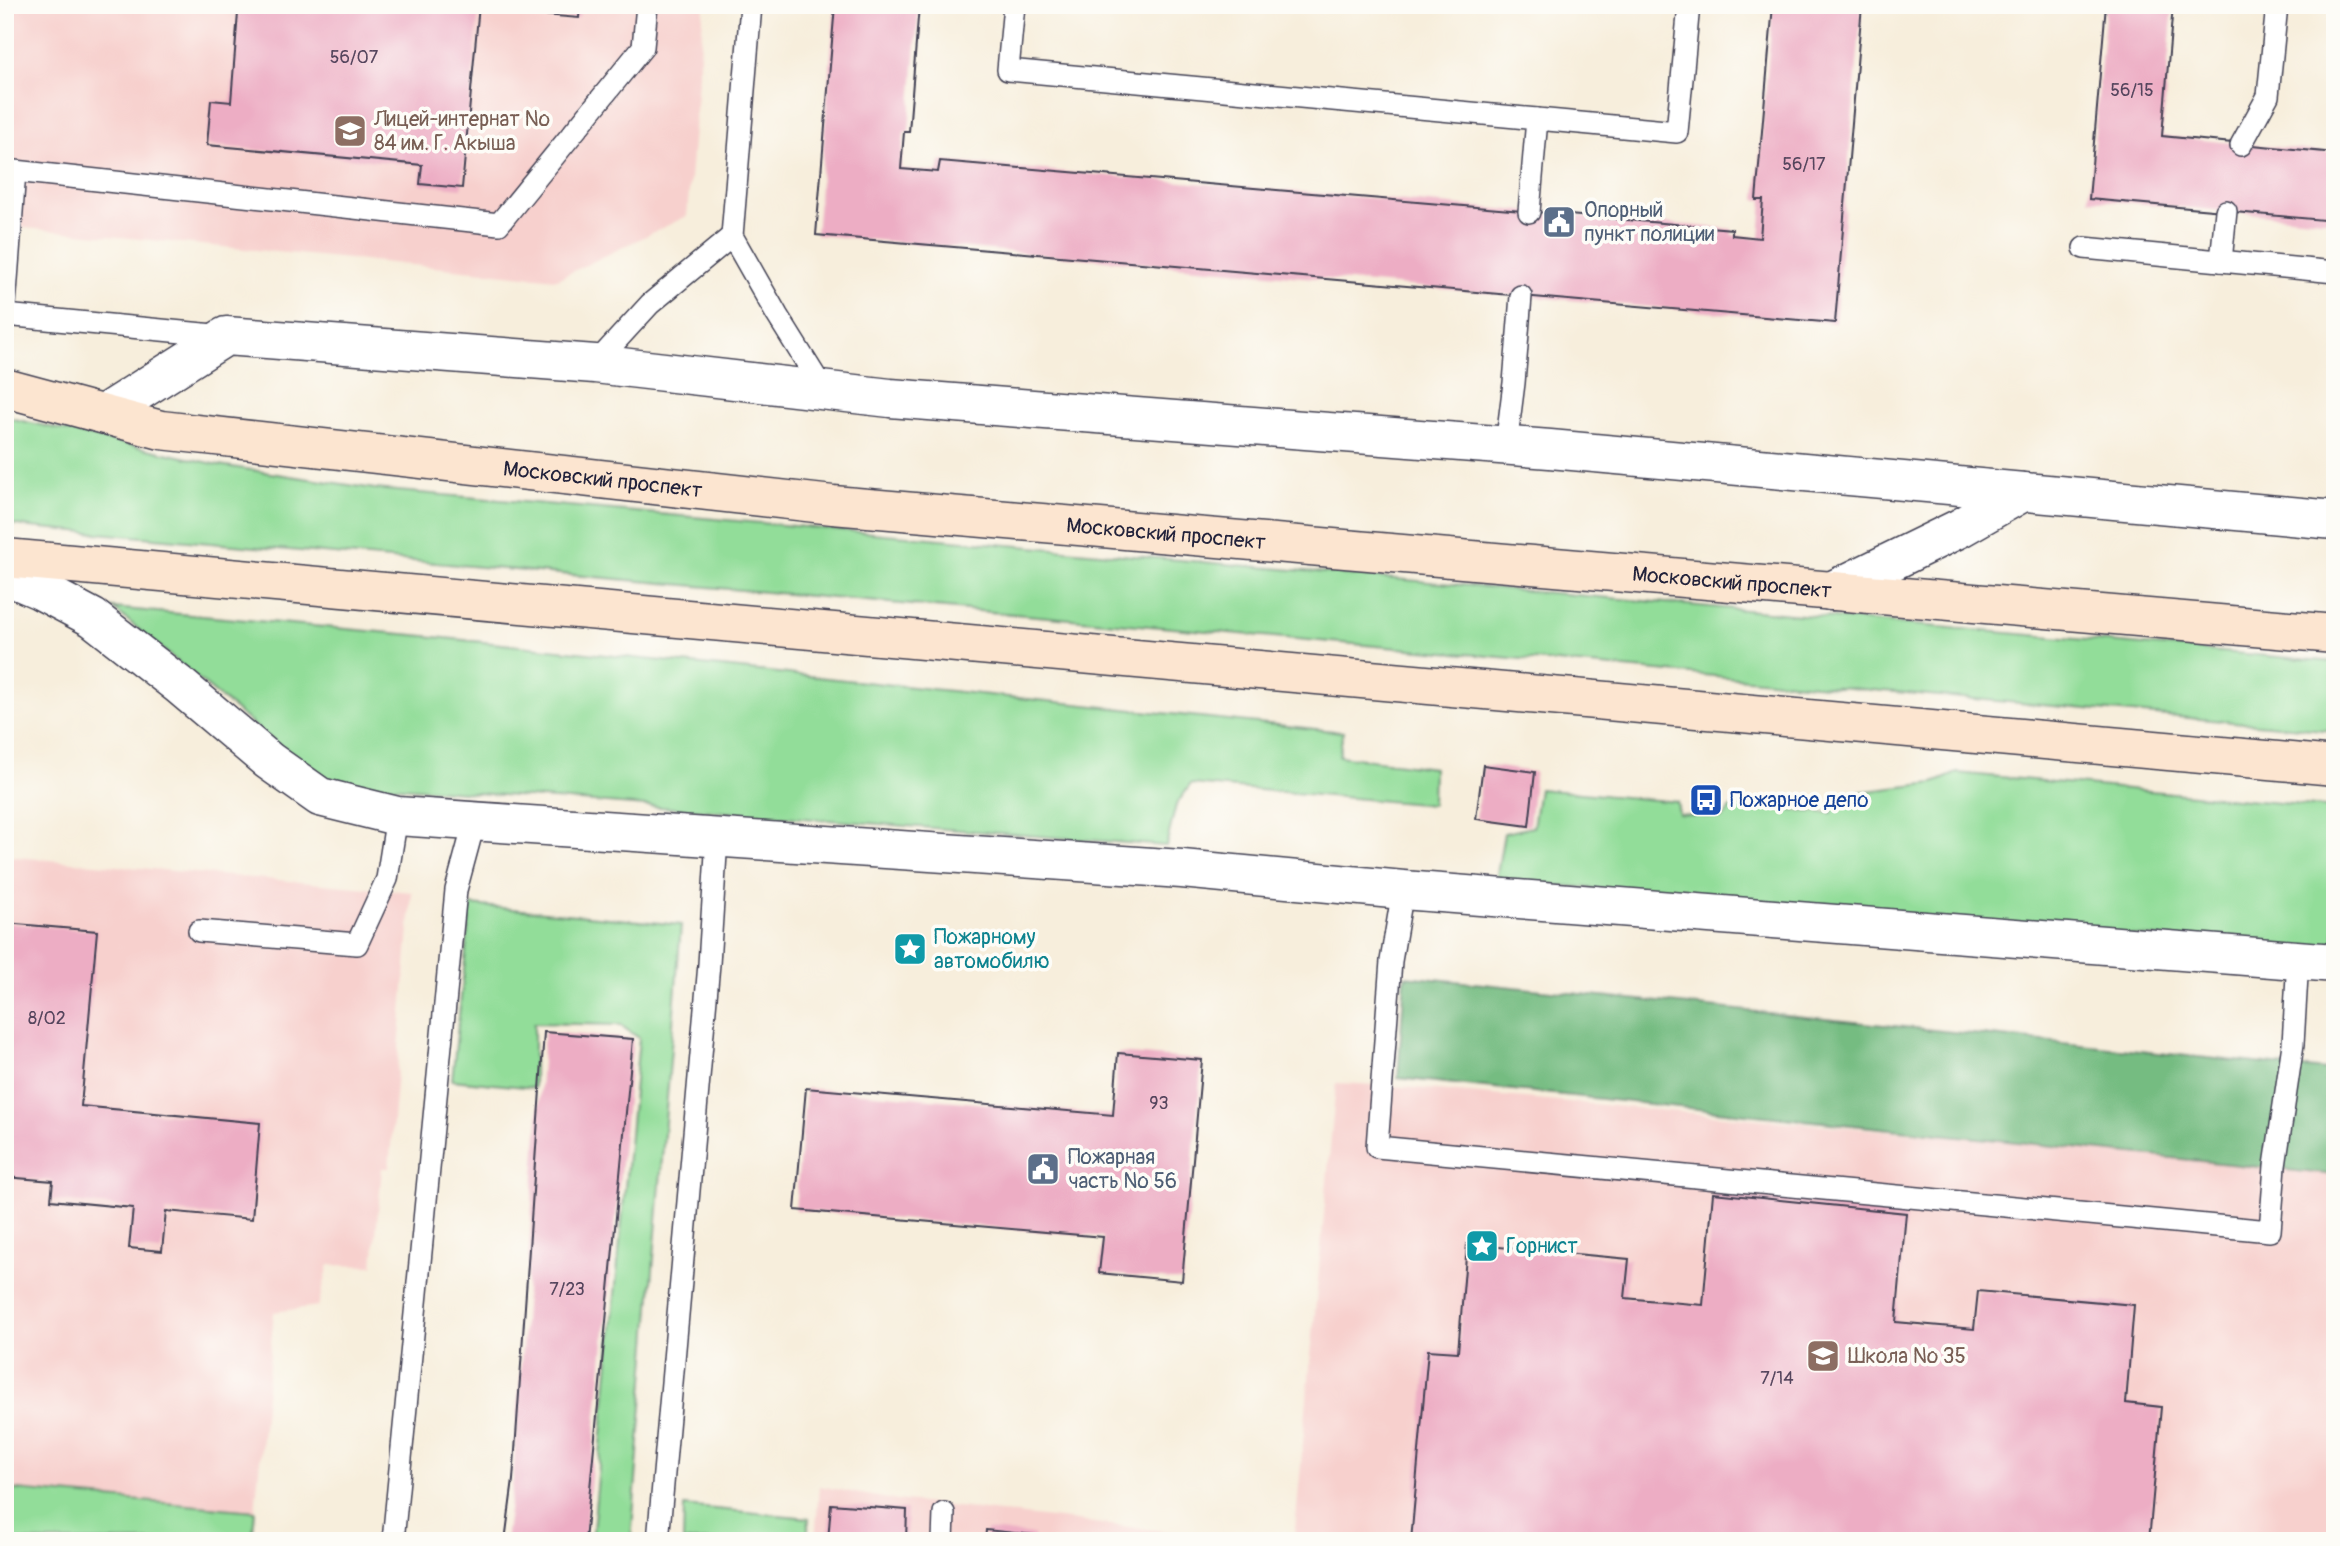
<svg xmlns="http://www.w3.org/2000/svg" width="2340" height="1546" font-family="Pangolin,sans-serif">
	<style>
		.built { fill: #f7d0cd }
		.green { fill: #92dd99; stroke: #5a806a; stroke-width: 2 }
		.forest { fill: #75bc81; stroke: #4c6f5e; stroke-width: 2 }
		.building { fill: #edadc4 }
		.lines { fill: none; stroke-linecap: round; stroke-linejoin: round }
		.service-casing { stroke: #424153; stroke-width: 24 }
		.minor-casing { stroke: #424153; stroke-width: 41 }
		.secondary-casing { stroke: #424153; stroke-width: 41 }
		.service { stroke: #fff; stroke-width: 21 }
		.minor { stroke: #fff; stroke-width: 38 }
		.secondary { stroke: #fce5d0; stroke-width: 38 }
		.labels { text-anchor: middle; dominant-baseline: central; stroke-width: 7; stroke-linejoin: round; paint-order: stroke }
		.number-label { font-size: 18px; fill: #55455d }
		.education-label { font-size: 21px; fill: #785e54; stroke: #fdfcf7; text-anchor: start }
		.service-label { font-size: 21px; fill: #4e5e75; stroke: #fdfcf7; text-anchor: start }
		.street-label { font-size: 21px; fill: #22223b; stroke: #fdfcf7 }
		.transit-label { font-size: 21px; fill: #164399; stroke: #fdfcf7; text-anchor: start }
		.culture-label { font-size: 21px; fill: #0d838f; stroke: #fdfcf7; text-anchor: start }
	</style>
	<rect width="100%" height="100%" fill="#fdfcf7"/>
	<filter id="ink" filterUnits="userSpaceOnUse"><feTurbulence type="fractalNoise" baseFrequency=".0143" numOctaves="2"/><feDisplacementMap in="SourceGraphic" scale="14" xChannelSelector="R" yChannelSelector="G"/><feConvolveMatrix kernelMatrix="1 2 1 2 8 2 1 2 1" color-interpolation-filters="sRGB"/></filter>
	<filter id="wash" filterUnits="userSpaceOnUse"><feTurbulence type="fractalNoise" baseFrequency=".00686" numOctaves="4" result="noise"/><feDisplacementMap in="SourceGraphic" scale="28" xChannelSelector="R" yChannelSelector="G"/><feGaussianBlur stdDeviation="1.57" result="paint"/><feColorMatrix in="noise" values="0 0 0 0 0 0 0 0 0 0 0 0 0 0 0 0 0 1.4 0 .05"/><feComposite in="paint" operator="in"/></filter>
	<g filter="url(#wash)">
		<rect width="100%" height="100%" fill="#f7eedc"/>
		<g class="built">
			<polygon points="5,5 704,5 687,216 557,279 5,226"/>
			<polygon points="5,856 412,892 389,1168 382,1168 373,1266 329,1265 318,1306 274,1312 255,1511 5,1489"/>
			<polygon points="1336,1083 1380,1085 2335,1171 2335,1541 1294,1541"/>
			<polygon points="819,1486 888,1499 1249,1541 815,1541"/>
		</g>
		<g class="green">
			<polygon points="5,417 219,465 375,489 2335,662 2335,731 30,527 5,523"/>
			<polygon points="113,608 425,636 1343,732 1339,756 1433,768 1432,805 1191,784 1176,805 1166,846 321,781"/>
			<polygon points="1957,773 2335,808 2335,953 1496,880 1504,833 1533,827 1539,789 1677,802 1679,814 1723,818 1732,807 1832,813 1835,795 1934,783"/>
			<polygon points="471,905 681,925 631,1541 592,1541 639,1038 620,1025 534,1023 534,1088 452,1080"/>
			<polygon points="5,1489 255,1511 252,1541 5,1541"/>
			<polygon points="684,1506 809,1518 807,1541 683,1541"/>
		</g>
		<polygon class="forest" points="1405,976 2335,1071 2335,1175 1398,1078"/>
		<g id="blocks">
			<g class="building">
				<polygon points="171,5 479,5 462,188 420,184 422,165 207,145 211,100 231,102 238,13 171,7"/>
				<polygon points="532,5 580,5 579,18 532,14"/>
				<polygon points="835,5 919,5 909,132 904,132 901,169 938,172 940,161 1732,229 1732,235 1760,238 1763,200 1756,200 1773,5 1862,5 1835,323 816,235"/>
				<polygon points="2106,5 2173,5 2162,136 2335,153 2335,221 2089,199"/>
				<polygon points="1483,765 1535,772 1529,826 1476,819"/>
				<polygon points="5,923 97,931 81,1106 260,1123 252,1219 166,1211 162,1251 129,1248 133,1208 51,1200 53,1181 5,1177"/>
				<polygon points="544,1032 633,1039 585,1541 505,1541 513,1480"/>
				<polygon points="1118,1053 1202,1060 1182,1281 1099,1273 1103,1237 795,1210 806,1088 1113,1115"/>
				<polygon points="1713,1193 1906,1213 1896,1322 1974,1329 1978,1291 2134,1305 2126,1403 2161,1407 2149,1541 1411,1541 1428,1350 1458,1352 1467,1244 1629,1259 1625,1298 1703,1305"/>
				<polygon points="831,1504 907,1510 906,1541 828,1541"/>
				<polygon points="986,1530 1034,1535 1034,1541 985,1541"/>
			</g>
		</g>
	</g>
	<g filter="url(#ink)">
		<use href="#blocks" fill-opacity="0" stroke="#424153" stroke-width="2"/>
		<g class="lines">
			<defs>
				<g id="service">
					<polyline points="751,5 732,236 777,315 825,392"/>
					<polyline points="1014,5 1008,70 1537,119 1529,212"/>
					<polyline points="1537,119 1677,132 1689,5"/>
					<polyline points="2241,145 2268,96 2277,5"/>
					<polyline points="2084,248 2335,272"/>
					<polyline points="2221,261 2226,211"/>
					<polyline points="5,307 15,171 499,224 643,47 647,5"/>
					<polyline points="5,315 224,336"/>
					<polyline points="595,364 650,304 732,236"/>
					<polyline points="1506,446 1514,383 1521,296"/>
					<polyline points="1403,890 1391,961 1377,1147 2270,1231 2275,1166 2293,1044 2298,959"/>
					<polyline points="199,931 357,944 387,879 397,816"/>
					<polyline points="393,1541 456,890 475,820"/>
					<polyline points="658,1541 709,964 717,838"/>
					<polyline points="943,1541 944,1513"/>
				</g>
				<g id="minor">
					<polyline points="103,414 226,336 595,364 890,398 1550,449 2335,520"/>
					<polyline points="5,575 40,590 93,618 179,685 269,761 320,797 397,816 1182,869 1403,890 2335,963"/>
					<polyline points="1831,591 1960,528 2023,492"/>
				</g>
				<g id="secondary">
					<path id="s1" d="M5 388 161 430 833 505 2335 634"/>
					<polyline points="5,558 2335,766"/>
				</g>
			</defs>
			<use href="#service" class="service-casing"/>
			<use href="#minor" class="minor-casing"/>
			<use href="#secondary" class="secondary-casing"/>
			<use href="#service" class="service"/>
			<use href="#minor" class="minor"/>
			<use href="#secondary" class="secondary"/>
		</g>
	</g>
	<defs>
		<symbol id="school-square" viewBox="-11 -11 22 22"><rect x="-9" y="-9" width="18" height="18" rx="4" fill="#8d6e63" stroke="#fdfcf7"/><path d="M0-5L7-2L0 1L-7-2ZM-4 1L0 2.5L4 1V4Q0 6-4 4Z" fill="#fff"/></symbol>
		<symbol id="civic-square" viewBox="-11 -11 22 22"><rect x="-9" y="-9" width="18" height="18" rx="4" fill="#5c6f8a" stroke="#fdfcf7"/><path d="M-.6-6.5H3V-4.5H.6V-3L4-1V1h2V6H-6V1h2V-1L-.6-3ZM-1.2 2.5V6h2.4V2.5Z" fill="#fff"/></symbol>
		<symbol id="bus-square" viewBox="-11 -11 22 22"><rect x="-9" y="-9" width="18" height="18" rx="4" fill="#1a4fb4" stroke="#fdfcf7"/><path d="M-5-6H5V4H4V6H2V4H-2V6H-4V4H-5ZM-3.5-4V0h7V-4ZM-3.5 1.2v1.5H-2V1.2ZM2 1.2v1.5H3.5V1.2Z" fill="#fff"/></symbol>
		<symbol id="sight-square" viewBox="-11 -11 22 22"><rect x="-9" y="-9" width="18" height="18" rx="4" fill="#0f9aa8" stroke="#fdfcf7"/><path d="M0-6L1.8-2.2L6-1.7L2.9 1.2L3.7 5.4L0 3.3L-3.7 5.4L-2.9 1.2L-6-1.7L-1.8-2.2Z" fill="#fff"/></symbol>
	</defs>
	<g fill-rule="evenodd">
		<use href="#school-square" x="331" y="112" width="38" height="38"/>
		<use href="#civic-square" x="1540" y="203" width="38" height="38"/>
		<use href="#bus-square" x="1687" y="781" width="38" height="38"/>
		<use href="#sight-square" x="891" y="930" width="38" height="38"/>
		<use href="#civic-square" x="1024" y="1150" width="38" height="38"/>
		<use href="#sight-square" x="1463" y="1227" width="38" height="38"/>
		<use href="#school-square" x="1804" y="1337" width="38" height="38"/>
	</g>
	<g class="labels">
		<g class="number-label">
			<text x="354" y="57">56/07</text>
			<text x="2132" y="90">56/15</text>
			<text x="1804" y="164">56/17</text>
			<text x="47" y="1018">8/02</text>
			<text x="1159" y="1103">93</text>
			<text x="567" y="1289">7/23</text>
			<text x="1777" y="1378">7/14</text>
		</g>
		<g class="education-label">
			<text x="374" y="119">Лицей-интернат №<tspan x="374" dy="24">84 им. Г. Акыша</tspan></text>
			<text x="1848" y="1356">Школа № 35</text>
		</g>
		<g class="service-label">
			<text x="1584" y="210">Опорный<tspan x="1584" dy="24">пункт полиции</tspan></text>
			<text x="1068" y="1157">Пожарная<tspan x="1068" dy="24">часть № 56</tspan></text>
		</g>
		<g class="street-label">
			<text stroke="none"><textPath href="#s1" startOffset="606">Московский проспект</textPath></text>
			<text stroke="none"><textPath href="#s1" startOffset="1172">Московский проспект</textPath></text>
			<text stroke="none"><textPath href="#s1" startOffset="1740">Московский проспект</textPath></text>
		</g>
		<g class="transit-label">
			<text x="1730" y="800">Пожарное депо</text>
		</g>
		<g class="culture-label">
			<text x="934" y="937">Пожарному<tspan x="934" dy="24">автомобилю</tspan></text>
			<text x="1506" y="1246">Горнист</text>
		</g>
	</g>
	<rect width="2340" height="1546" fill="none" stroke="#fdfcf7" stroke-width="28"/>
</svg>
